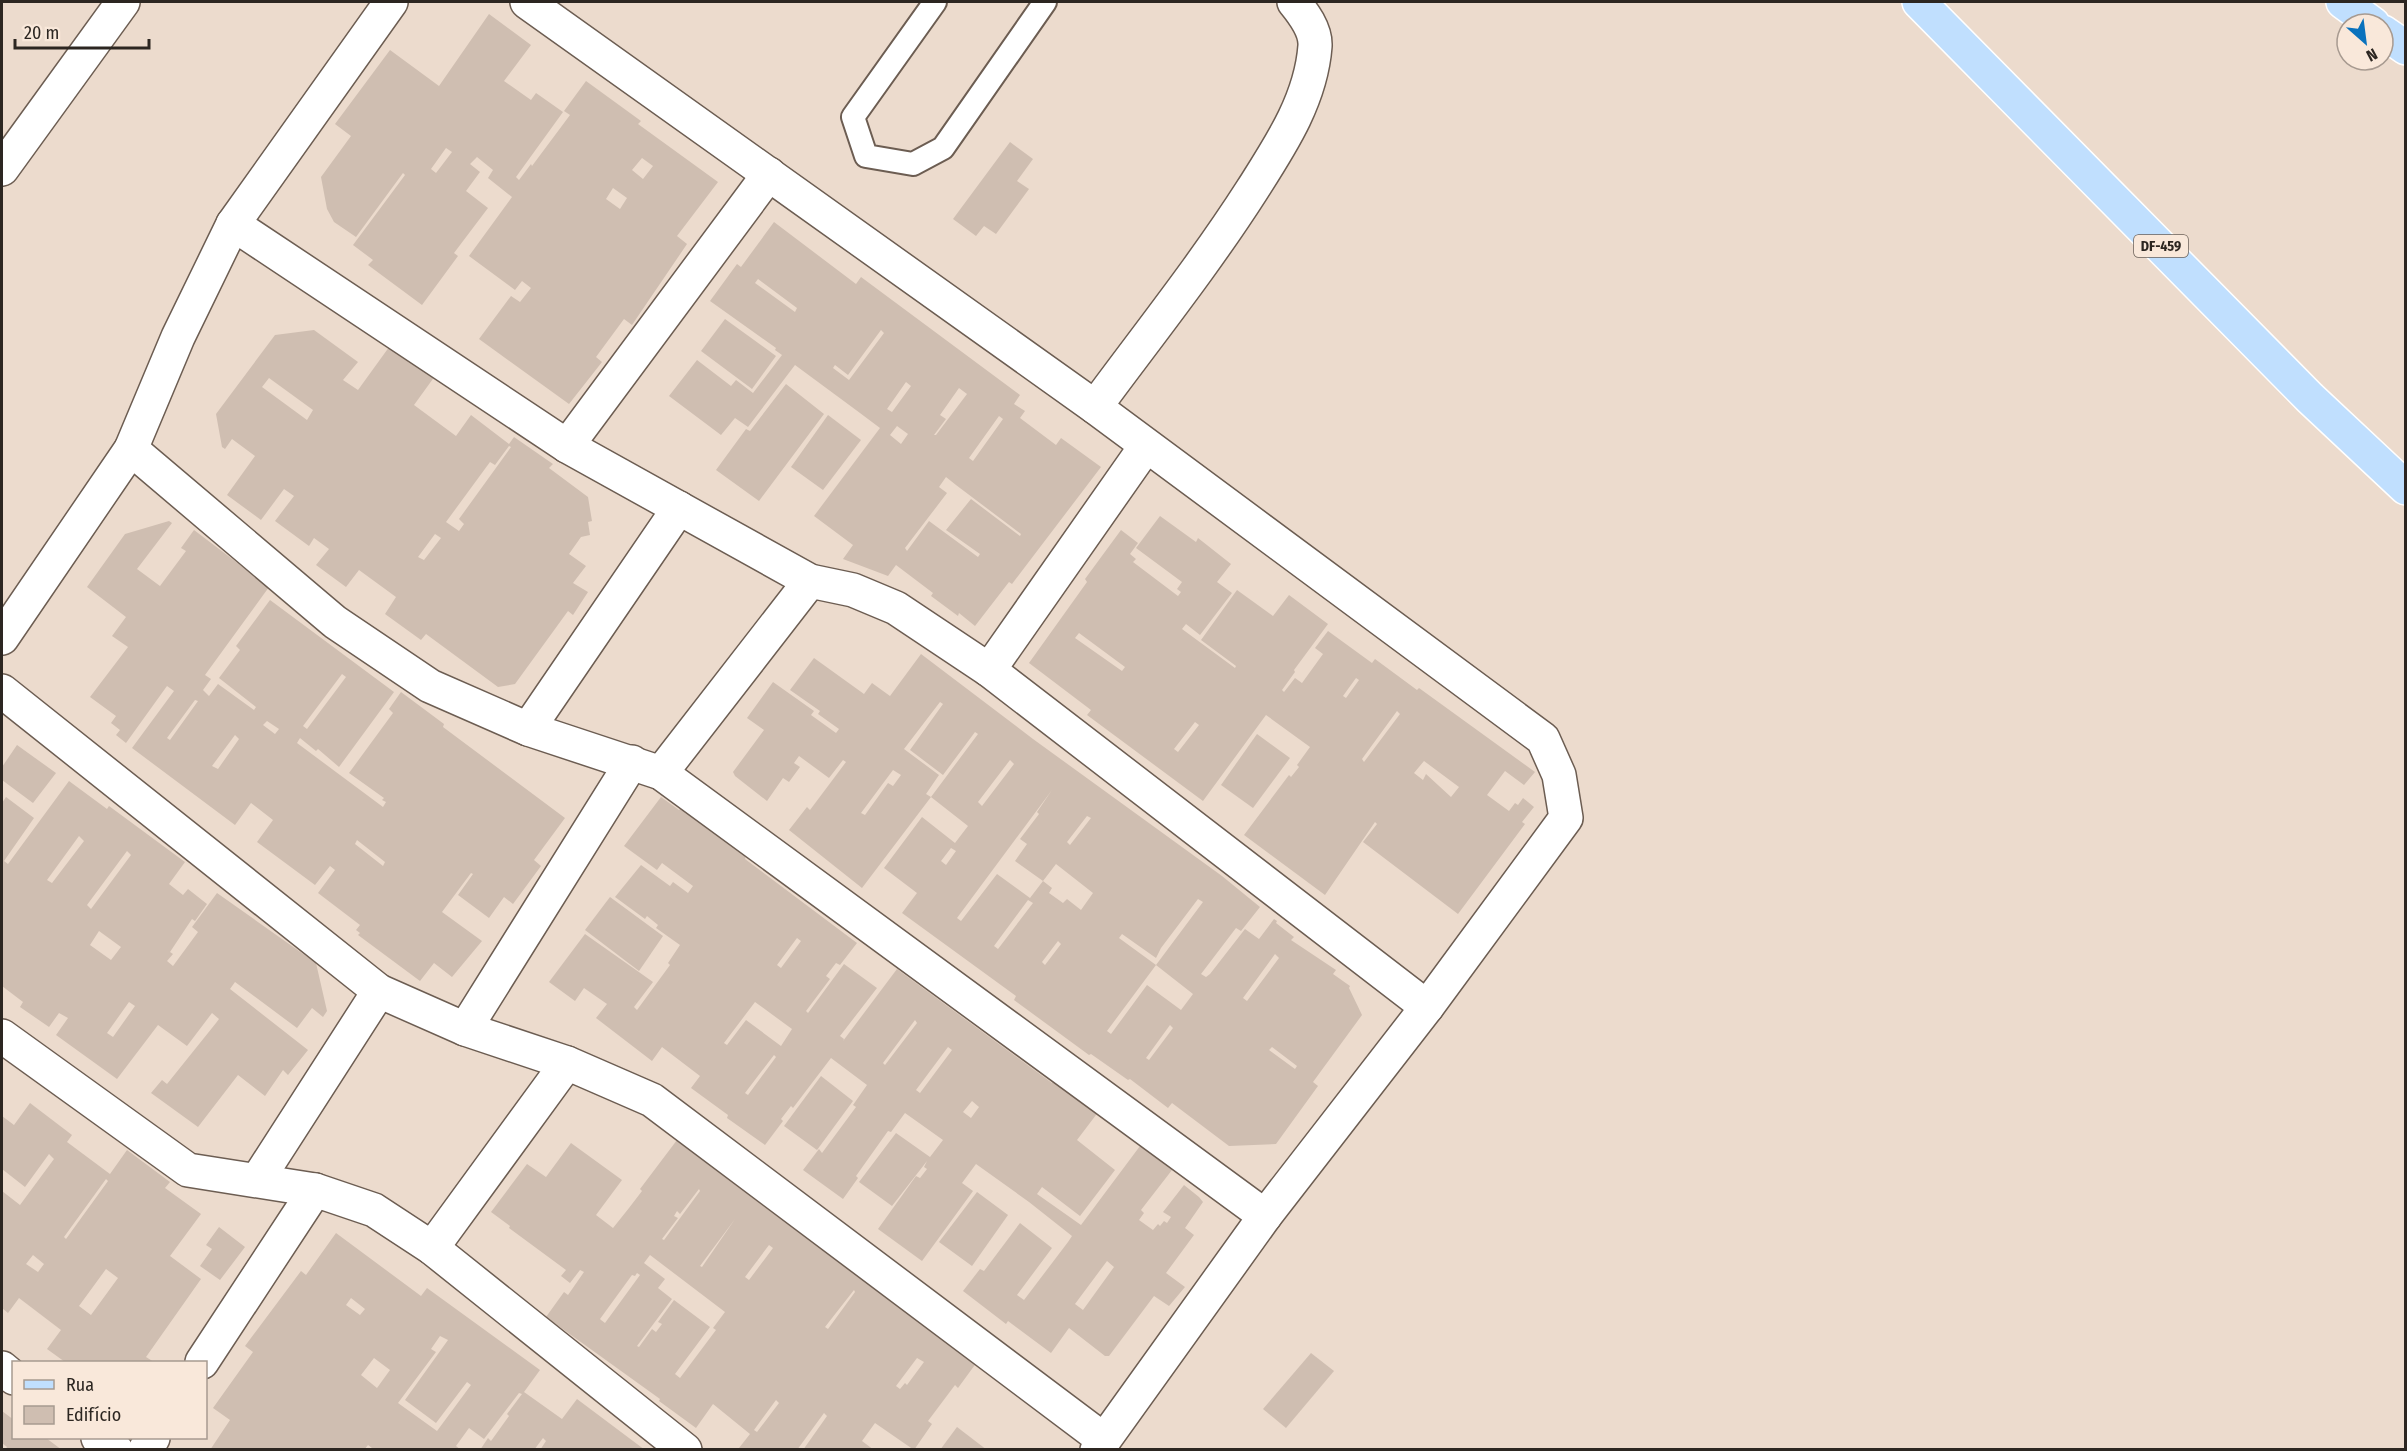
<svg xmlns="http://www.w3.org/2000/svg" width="2407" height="1451" font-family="'Fira Sans Condensed',sans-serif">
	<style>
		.building { fill: #cfbeb1; fill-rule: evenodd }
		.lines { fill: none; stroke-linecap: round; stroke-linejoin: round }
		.lane-casing { stroke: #6c5d52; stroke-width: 26 }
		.street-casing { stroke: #6c5d52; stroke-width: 36 }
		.primary-casing { stroke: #fff; stroke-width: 36 }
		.lane { stroke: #fff; stroke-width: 22 }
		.street { stroke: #fff; stroke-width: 33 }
		.primary { stroke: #c0dffe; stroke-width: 33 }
		.labels { text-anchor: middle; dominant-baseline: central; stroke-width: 4.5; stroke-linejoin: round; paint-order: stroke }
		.shield { fill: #f9e8da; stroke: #6a6058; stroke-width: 1.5 }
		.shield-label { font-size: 14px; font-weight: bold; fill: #2c2621 }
	</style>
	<rect width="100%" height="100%" fill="#ecdbcd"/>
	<g class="building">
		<path d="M489 14 531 45 504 81 531 100 536 93 563 112 516 177 519 180 531 164 532 166 570 115 564 111 586 81 641 121 638 124 718 182 677 236 687 244 632 325 624 319 596 357 602 362 569 404 479 339 511 296 520 302 531 288 522 281 515 290 469 256 512 197 488 178 493 170 477 157 470 164 480 172 466 191 488 208 454 253 458 256 422 305 368 265 373 260 353 245 405 175 403 173 356 237 334 222 327 209 321 177 351 136 335 124 390 50 439 86ZM446 148 452 152 436 173 431 169ZM642 158 653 166 643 179 632 170ZM613 188 627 198 620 209 606 199Z"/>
		<polygon points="1010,142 1033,159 1017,181 1029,189 996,234 984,226 976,236 953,219"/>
		<path d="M774 222 856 284 861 277 1020 395 1014 404 1025 411 1020 418 1056 445 1061 438 1101 467 1012 584 1009 582 975 626 959 613 958 616 931 596 933 593 896 565 888 576 843 559 853 545 814 516 880 428 860 413 795 365 748 427 735 418 721 435 669 396 697 360 731 386 736 380 753 393 782 355 775 350 776 348 710 301 737 264 741 267ZM758 279 797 308 795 312 755 283ZM881 330 884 333 849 380 833 368 835 365 848 375ZM906 382 911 386 892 412 887 409ZM959 388 967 394 936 435H934L946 419 940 415ZM999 416 1003 419 973 461 969 458ZM897 426 908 434 901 444 890 435ZM946 477 956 485 1021 534 1020 536 971 499 946 530 980 554 978 557 929 521 907 551 905 548 947 493 939 487Z"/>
		<polygon points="725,319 776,356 752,389 701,351"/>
		<path d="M314 330 358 362 343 380 358 390 392 343 435 376 414 405 456 436 471 415 509 444 514 437 553 464 549 468 588 497 592 521 588 522 590 535 581 537 569 554 586 566 573 583 588 592 573 615 568 611 515 684 498 687 426 634 421 640 385 614 396 597 359 570 346 587 316 565 329 549 314 538 309 546 275 521 294 496 284 489 261 520 227 495 255 456 232 439 225 449 222 447 216 414 275 335ZM269 378 313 410 307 420 262 387ZM509 446 511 447 459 519 464 524 459 531 446 522 490 462 495 465ZM435 534 441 538 424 560 418 557Z"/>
		<polygon points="786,384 824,414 759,501 716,470 746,429 750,431"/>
		<polygon points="828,415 861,440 823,490 791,467"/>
		<path d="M1160 516 1196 542 1198 538 1231 564 1217 582 1232 593 1200 635 1186 624 1182 629 1235 668 1236 666 1201 640 1237 590 1273 616 1289 595 1328 624 1294 670 1295 672 1282 690 1284 692 1295 678 1302 683 1323 654 1315 648 1328 631 1372 663 1375 659 1417 690 1419 688 1535 772 1524 785 1505 771 1487 795 1509 811 1515 803 1518 805 1523 798 1534 807 1522 822 1525 824 1458 914 1363 842 1377 824 1375 822 1325 895 1244 835 1289 775 1291 777 1299 767 1297 765 1310 747 1266 715 1203 801 1087 715 1091 710 1029 663 1087 582 1085 579 1121 530 1138 543 1130 554 1136 559 1133 562 1178 596 1181 592 1177 589 1182 582 1136 548ZM1079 633 1125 667 1122 671 1075 638ZM1356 678 1359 680 1346 698 1343 696ZM1397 711 1400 714 1364 762 1362 759ZM1195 722 1199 725 1178 752 1174 749ZM1424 761 1459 787 1451 797 1426 774 1423 780 1414 773Z"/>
		<path d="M169 521 172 523 137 569 160 586 186 551 181 548 194 530 269 587 205 675 211 679 203 690 209 696 218 684 254 710 256 707 219 678 240 650 236 646 270 600 394 692 339 767 318 749 316 751 300 738 297 743 383 807 386 802 382 800 384 798 349 773 393 713 389 709 401 692 444 724 443 727 565 818 534 860 541 866 513 904 504 897 489 918 458 895 473 874 471 873 442 912 482 941 452 977 434 963 420 981 358 935 360 933 356 930 360 925 318 893 335 870 330 866 315 885 257 842 273 820 251 803 235 825 132 748 174 691 167 686 126 743 116 735 120 730 111 723 116 716 90 697 128 647 112 636 126 617 87 587 125 534ZM342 674 346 677 307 729 303 726ZM195 700 198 701 170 740 167 738ZM267 721 279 729 275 734 263 725ZM235 735 239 739 218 769 212 766ZM357 840 385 862 383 866 355 844Z"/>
		<path d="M921 654 1033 739 1222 876 1260 907 1241 931 1236 928 1201 974 1206 977 1210 974 1245 929 1259 939 1274 919 1277 921 1276 923 1294 937 1291 940 1336 970 1333 974 1350 986 1349 988 1362 1015 1313 1082 1318 1086 1276 1144 1229 1146 1172 1103 1168 1108 1130 1079 1128 1080 1091 1054 1089 1055 1014 1000 1016 996 902 913 917 893 884 868 922 817 955 843 968 826 931 797 862 888 789 830 807 807 810 810 846 762 843 760 829 778 799 756 794 763 800 767 789 782 783 778 767 801 735 776 733 772 764 730 747 718 773 682 814 711 811 715 836 733 839 729 818 714 820 711 790 690 814 658 864 694 872 683 890 696ZM940 702 943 704 910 750 943 775 975 732 978 734 931 797 926 794 939 775 904 749ZM1010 760 1014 764 982 806 978 802ZM893 770 901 775 893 786 888 783 865 815 861 813ZM1052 790 1037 812 1039 814 1020 839 1027 844 1015 861 1043 881 1030 898 997 874 961 921 957 918ZM1087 816 1091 818 1070 845 1067 842ZM951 848 956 851 946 865 941 861ZM1056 864 1093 893 1081 910 1067 899 1063 903 1049 893 1052 888 1043 881ZM1198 899 1203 902 1156 965 1119 938 1122 934 1156 958 1161 948ZM1028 900 1033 903 998 949 994 946ZM1058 941 1061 944 1045 965 1042 962ZM1275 954 1279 958 1247 1001 1243 998ZM1156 965 1193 994 1181 1010 1147 985 1111 1034 1107 1031ZM1170 1025 1173 1028 1149 1060 1146 1058ZM1272 1047 1297 1066 1295 1069 1269 1050Z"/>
		<polygon points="1257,734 1290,758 1253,808 1221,785"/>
		<polygon points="17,745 56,773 33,803 2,780 2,767"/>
		<path d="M69 781 107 809 109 806 185 862 169 884 183 895 188 889 207 904 195 921 192 919 170 952 173 954 167 961 173 966 198 932 192 927 217 893 316 963 327 1011 323 1017 312 1008 297 1028 235 982 230 989 308 1050 288 1075 283 1070 265 1096 238 1075 198 1127 151 1093 162 1080 167 1084 216 1023 219 1019 212 1013 187 1046 158 1025 117 1079 56 1035 68 1018 59 1013 49 1027 20 1007 23 1002 2 986V803L6 797 34 818 4 861 8 864ZM79 836 84 841 52 883 47 880ZM127 851 131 855 91 909 87 905ZM99 931 121 947 111 960 90 945ZM129 1002 135 1006 113 1037 107 1033Z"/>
		<path d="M661 797 679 810 681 808 746 856 745 859 857 943 840 965 836 963 826 976 830 979 806 1011 808 1013 844 964 877 988 840 1036 844 1039 843 1041 897 969 1052 1083 1055 1079 1099 1111 1077 1140 1115 1170 1080 1216 1042 1187 1037 1194 1081 1225 1140 1146 1172 1170 1141 1210 1144 1213 1139 1220 1153 1230 1158 1224 1160 1226 1164 1221 1167 1223 1171 1217 1163 1212 1184 1185 1199 1197 1203 1202 1185 1228 1194 1235 1166 1273 1185 1287 1169 1306 1154 1296 1109 1356H1105L1069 1328 1051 1353 1008 1321 1006 1324 963 1291 980 1269 984 1271 1020 1223 1052 1248 1017 1295 1024 1300 1068 1242 1072 1236 1029 1202 976 1164 962 1183 973 1191 922 1261 878 1229 916 1176 920 1178 927 1169 924 1167 927 1161 892 1206 859 1182 896 1133 930 1157 943 1140 905 1113 891 1132 888 1131 856 1176 858 1178 843 1199 803 1170 819 1149 822 1153 856 1107 853 1105 867 1085 831 1058 793 1108 791 1106 781 1119 783 1121 765 1145 727 1118 728 1115 691 1088 700 1076 662 1047 652 1061 596 1018 607 1004 584 988 575 1001 549 982 585 934 653 982 634 1007 637 1010 670 965 668 963 680 945 656 928 658 925 647 916 645 919 615 897 641 865 670 886 673 882 688 893 693 886 662 863 657 870 624 846ZM797 938 801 941 781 968 777 965ZM755 1002 792 1029 781 1046 746 1020 727 1045 724 1043ZM915 1020 917 1023 885 1065 883 1063ZM948 1047 952 1050 920 1093 916 1090ZM774 1055 776 1057 748 1095 745 1093ZM972 1101 979 1107 971 1118 963 1112ZM1107 1261 1114 1267 1083 1310 1075 1304Z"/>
		<polygon points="610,897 663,936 639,971 585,930"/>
		<polygon points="821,1076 853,1101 817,1150 784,1126"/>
		<path d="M30 1103 72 1135 67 1142 110 1174 127 1150 170 1182 165 1188 201 1214 170 1256 201 1279 146 1357 154 1362H65L47 1349 61 1330 19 1298 8 1313 2 1308V1191L20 1205 54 1159 49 1154 25 1187 2 1169V1116L14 1125ZM106 1179 108 1181 66 1239 64 1237ZM33 1255 44 1264 38 1272 26 1264ZM106 1269 118 1278 91 1315 79 1306Z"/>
		<path d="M677 1140 977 1362 958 1388 955 1385 928 1421 932 1424 914 1450 875 1423 862 1441 874 1450H803L827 1416 824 1413 797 1450H741L739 1448 750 1434 713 1404 696 1428 659 1401 660 1399 546 1317 564 1292 568 1295 584 1272 580 1270 570 1283 561 1276 566 1270 509 1228 510 1226 491 1212 527 1164 546 1177 571 1143 622 1180 596 1215 613 1228 629 1208 642 1191 640 1189ZM699 1189 700 1191 664 1240 662 1239 678 1218 674 1216 677 1211 680 1214ZM735 1219 702 1267 700 1266ZM769 1245 773 1248 749 1280 745 1277ZM650 1255 725 1312 713 1328 716 1330 680 1378 675 1374 710 1327 674 1300 658 1322 662 1324 656 1332 652 1329 639 1347 637 1346 672 1299 658 1288 665 1279 644 1263ZM637 1273 640 1275 605 1323 601 1320 600 1319 632 1275 635 1276ZM854 1290 855 1292 828 1329 825 1327ZM917 1358 924 1362 907 1385 905 1383 900 1389 896 1386ZM776 1400 779 1403 757 1432 754 1430Z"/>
		<polygon points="977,1192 1008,1215 972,1266 939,1242"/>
		<polygon points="219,1227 245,1247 220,1280 200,1266 212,1249 206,1245"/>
		<path d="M336 1233 421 1296 427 1288 540 1370 524 1392 562 1419 577 1399 645 1450H597L594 1448 592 1450H540L546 1441 543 1438 534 1450H480L488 1438 491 1441 509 1416 507 1414 522 1394 519 1393 484 1439 469 1428 456 1446 461 1450H370L372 1448 368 1445 364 1450H210L230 1420 213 1408 253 1352 245 1346 301 1271 306 1275ZM351 1298 365 1309 360 1315 346 1305ZM440 1336 448 1340 405 1400 436 1423 467 1382 471 1385 437 1431 398 1403 436 1352 431 1349ZM374 1358 390 1370 377 1388 361 1375Z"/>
		<polygon points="1311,1353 1334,1371 1286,1428 1263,1409"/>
		<polygon points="2,1411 14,1420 14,1438 46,1438 62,1450 5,1450 7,1447 2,1443"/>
		<polygon points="957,1427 987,1450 940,1450"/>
	</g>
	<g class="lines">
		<defs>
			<polyline id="lane" points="935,2 853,117 866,156 913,164 943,148 1045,2"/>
			<g id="street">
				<polyline points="527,2 1095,407 1543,739 1559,775 1566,818 1427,1007 1265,1216 1097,1450"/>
				<polyline points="2,169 123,2"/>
				<polyline points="233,224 567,446 810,581 853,590 896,608 989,670 1427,1007"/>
				<path d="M1095 407C1148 335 1204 265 1252 190 1280 146 1311 100 1315 46 1316 30 1303 13 1294 2"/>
				<polyline points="567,446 769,174"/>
				<polyline points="131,449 335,622 430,686 528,729 661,773 1265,1216"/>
				<polyline points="2,638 131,449 178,337 233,224 391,2"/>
				<polyline points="989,670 1146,446"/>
				<polyline points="2,691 379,991 465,1029 567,1063 652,1100 1104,1440"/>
				<polyline points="528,729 679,508"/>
				<polyline points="661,773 810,581"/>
				<polyline points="465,1029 632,762"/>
				<polyline points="2,1036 188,1170 315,1190 374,1210 432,1248 685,1450"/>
				<polyline points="258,1179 379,991"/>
				<polyline points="432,1248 567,1063"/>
				<polyline points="202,1362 315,1190"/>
				<polyline points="2,1368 14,1378"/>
				<polyline points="98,1438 116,1450"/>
				<polyline points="145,1450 153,1438"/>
			</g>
			<g id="primary">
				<polyline points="1919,2 2310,398 2406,488"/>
				<polyline points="2343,2 2373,24"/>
				<polyline points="2383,32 2406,48"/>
			</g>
		</defs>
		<use href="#lane" class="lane-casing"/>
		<use href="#street" class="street-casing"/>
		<use href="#primary" class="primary-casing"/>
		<use href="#lane" class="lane"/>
		<use href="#street" class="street"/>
		<use href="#primary" class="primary"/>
	</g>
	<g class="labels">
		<rect class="shield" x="2134" y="235" width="54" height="22" rx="4.5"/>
		<g class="shield-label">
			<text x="2161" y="246">DF-459</text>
		</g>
	</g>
	<rect width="2407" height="1451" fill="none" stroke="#2c2621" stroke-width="6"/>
	<rect x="12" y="1361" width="195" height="78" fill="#f9e8da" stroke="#a79a90" stroke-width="1.5"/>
	<rect x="24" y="1380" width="30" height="9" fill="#c0dffe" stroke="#a79a90" stroke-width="1.5"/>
	<text x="66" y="1391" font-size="18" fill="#2c2621">Rua</text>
	<rect x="24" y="1406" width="30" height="18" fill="#cfbeb1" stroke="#a79a90" stroke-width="1.5"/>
	<text x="66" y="1421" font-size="18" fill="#2c2621">Edifício</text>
	<g transform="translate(2365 42) rotate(152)"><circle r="28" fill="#f9e8da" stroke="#a79a90" stroke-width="1.5"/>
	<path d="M0-4.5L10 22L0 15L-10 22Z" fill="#0a72bd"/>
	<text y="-9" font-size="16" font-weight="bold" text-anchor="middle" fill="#2c2621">N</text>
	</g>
	<path d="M15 39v9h134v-9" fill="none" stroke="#2c2621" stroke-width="3"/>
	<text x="24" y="39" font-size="18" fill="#2c2621" stroke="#f9e8da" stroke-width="4.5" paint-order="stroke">20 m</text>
</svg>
